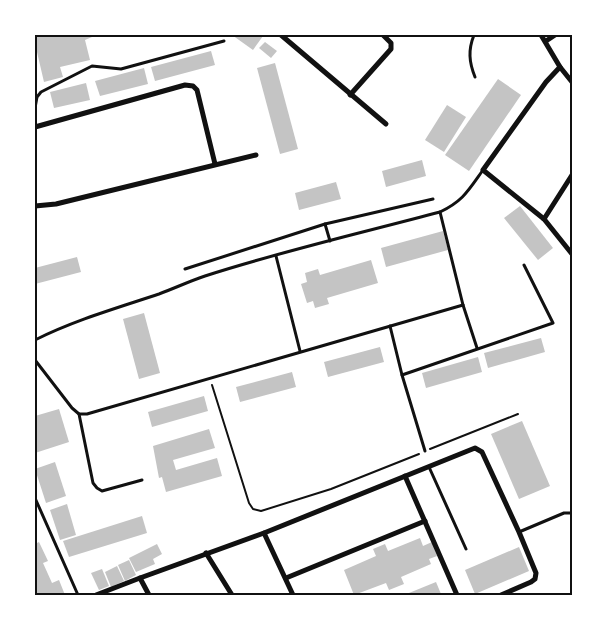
<svg xmlns="http://www.w3.org/2000/svg" width="607" height="630" font-family="'Space Grotesk',sans-serif">
	<style>
		.building { fill: #c4c4c4 }
		.lines { fill: none; stroke-linecap: round; stroke-linejoin: round }
		.path { stroke: #111; stroke-width: 2 }
		.service { stroke: #111; stroke-width: 3 }
		.minor { stroke: #111; stroke-width: 5 }
		.neatline { fill: none; stroke: #111; stroke-width: 2 }
	</style>
	<rect width="100%" height="100%" fill="#fff"/>
	<g class="building">
		<polygon points="35,35 92,35 92,37 85,40 90,60 60,67 63,77 44,82 37,52 35,56"/>
		<polygon points="232,35 262,35 263,36 253,50"/>
		<polygon points="265,42 277,51 271,58 259,48"/>
		<polygon points="211,51 215,65 155,81 151,67"/>
		<polygon points="275,63 298,149 280,154 257,68"/>
		<polygon points="144,68 148,84 100,96 95,81"/>
		<polygon points="498,79 521,95 469,171 445,155"/>
		<polygon points="86,83 90,100 54,108 50,92"/>
		<polygon points="447,105 466,117 444,152 425,140"/>
		<polygon points="422,160 426,176 386,187 382,171"/>
		<polygon points="336,182 341,199 299,210 295,193"/>
		<polygon points="520,206 553,248 538,260 504,218"/>
		<polygon points="443,231 448,250 386,267 381,248"/>
		<polygon points="77,257 81,272 35,284 35,268"/>
		<polygon points="371,260 378,283 327,298 329,304 315,308 313,301 307,303 301,284 307,282 305,273 318,269 320,275"/>
		<polygon points="144,313 160,373 139,379 123,319"/>
		<polygon points="541,338 545,352 488,368 484,353"/>
		<polygon points="380,347 384,362 328,377 324,362"/>
		<polygon points="478,357 482,372 426,388 422,373"/>
		<polygon points="292,372 296,387 240,402 236,387"/>
		<polygon points="204,396 208,411 152,427 148,412"/>
		<polygon points="59,409 69,442 35,453 35,416"/>
		<polygon points="522,421 550,486 519,499 491,434"/>
		<polygon points="209,429 215,448 173,460 176,470 217,458 222,476 166,492 162,477 159,478 153,446"/>
		<polygon points="55,462 66,496 46,503 35,469"/>
		<polygon points="67,504 76,535 60,540 50,510"/>
		<polygon points="142,516 147,533 69,557 63,541"/>
		<polygon points="420,538 423,546 432,542 437,556 429,559 431,564 401,577 404,584 389,590 386,583 354,595 344,570 376,556 373,549 385,544 388,551"/>
		<polygon points="39,542 48,561 43,563 52,583 59,580 65,595 35,595 35,544"/>
		<polygon points="157,544 162,554 153,559 155,564 136,572 129,558"/>
		<polygon points="519,547 529,571 475,594 465,570"/>
		<polygon points="129,560 136,575 125,581 118,565"/>
		<polygon points="117,566 124,581 111,587 105,572"/>
		<polygon points="102,569 109,586 99,590 91,573"/>
		<polygon points="436,582 441,594 404,595"/>
	</g>
	<g class="lines">
		<g class="path">
			<polyline points="212,385 249,503 253,509 261,511 331,489 419,454"/>
			<polyline points="430,449 518,414"/>
		</g>
		<g class="service">
			<path d="M474 35C468 50 469 62 475 77"/>
			<polyline points="35,108 37,97 41,92 92,66 121,69 224,41"/>
			<polyline points="440,212 463,305 477,348"/>
			<polyline points="325,224 330,241"/>
			<polyline points="276,256 300,351"/>
			<polyline points="185,269 325,224 433,199"/>
			<polyline points="390,326 402,375 553,323 524,265"/>
			<path d="M35 340C75 320 117 308 159 294 175 288 190 281 205 276 282 251 361 233 440 212 463 201 468 191 483 170"/>
			<polyline points="35,360 72,408 79,414 87,414 463,305"/>
			<polyline points="402,375 425,451"/>
			<polyline points="79,414 93,483 97,488 102,491 142,480"/>
			<polyline points="429,467 466,549"/>
			<polyline points="35,498 78,595"/>
			<polyline points="519,532 564,513 572,513"/>
		</g>
		<g class="minor">
			<polyline points="281,35 386,124"/>
			<polyline points="541,35 560,67 572,82"/>
			<polyline points="546,41 555,35"/>
			<polyline points="560,67 546,82 483,170 544,219 572,254"/>
			<polyline points="350,95 391,49 391,43 383,35"/>
			<polyline points="35,127 185,85 193,86 197,90 215,164"/>
			<polyline points="35,206 56,204 256,155"/>
			<polyline points="544,219 572,175"/>
			<polyline points="405,476 457,595"/>
			<polyline points="264,533 293,595"/>
			<polyline points="206,553 232,595"/>
			<polyline points="140,578 149,595"/>
			<polyline points="286,578 425,521"/>
			<polyline points="96,595 140,578 264,533 475,448 482,452 519,532 536,573 535,579 531,582 501,595"/>
		</g>
	</g>
	<rect width="607" height="630" fill="none" stroke="#ffffff" stroke-width="72"/>
	<rect x="36" y="36" width="535" height="558" class="neatline"/>
</svg>
